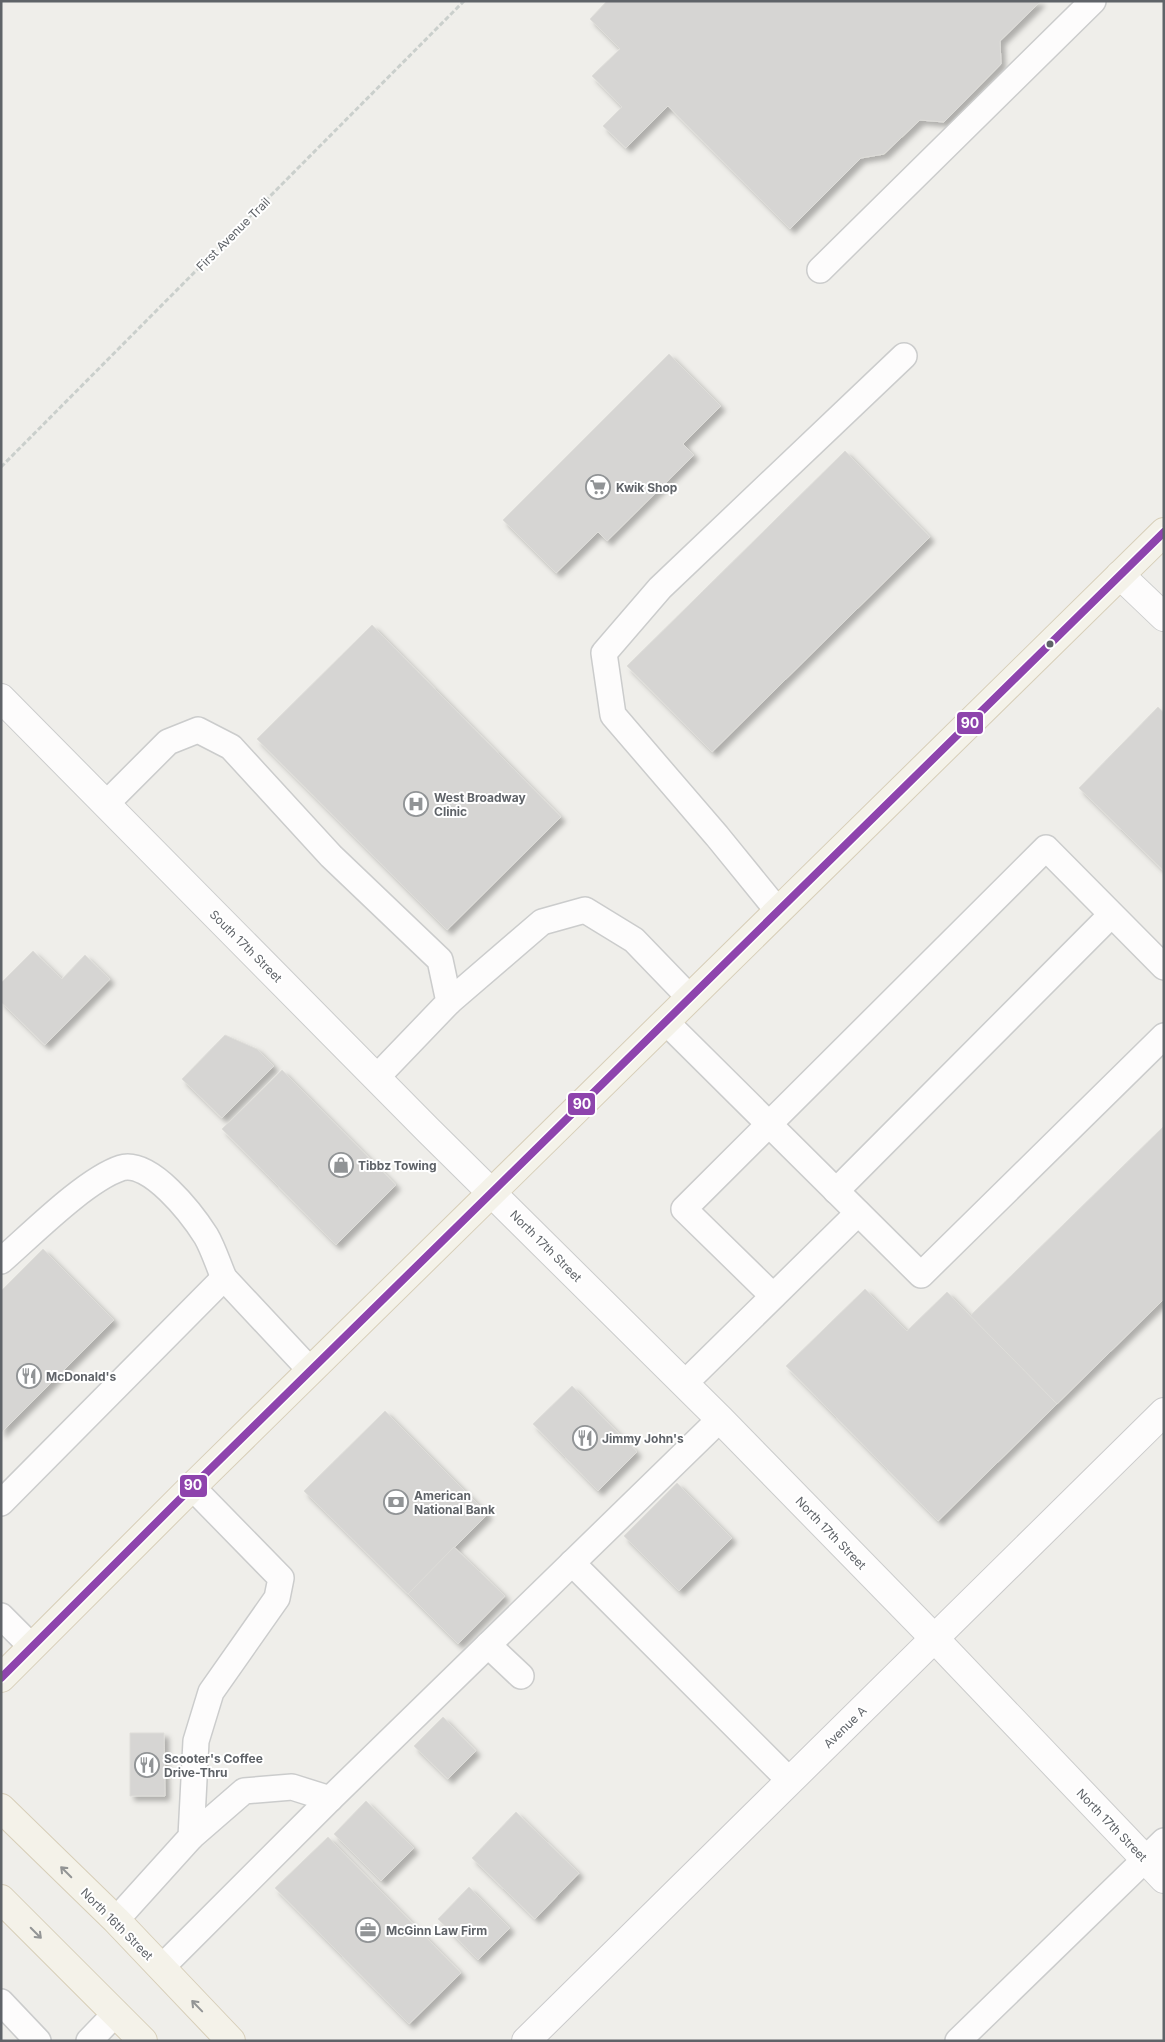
<svg xmlns="http://www.w3.org/2000/svg" width="1165" height="2042" font-family="Inter,sans-serif">
	<style>
		.building { fill: #d6d5d3; stroke: #deddd9; filter: url(#shadow) }
		.lines { fill: none; stroke-linecap: round; stroke-linejoin: round }
		.lane-casing { stroke: #cbcccc; stroke-width: 28 }
		.street-casing { stroke: #cbcccc; stroke-width: 30 }
		.secondary-casing { stroke: #cacacb; stroke-width: 30 }
		.primary-casing { stroke: #d7ceb8; stroke-width: 30 }
		.path { stroke: #cacfcc; stroke-width: 3; stroke-dasharray: 5 2.5; stroke-linecap: butt }
		.lane { stroke: #fdfcfc; stroke-width: 25 }
		.street { stroke: #fdfcfc; stroke-width: 28 }
		.secondary { stroke: #fdfcfc; stroke-width: 28 }
		.primary { stroke: #f4f2e9; stroke-width: 28 }
		.bus-1-casing { stroke: #fff; stroke-width: 11 }
		.bus-1 { stroke: #8e44ad; stroke-width: 8 }
		.oneway { stroke: #939595 }
		.bus-dot { fill: #5f6368; stroke: #fff; stroke-width: 2 }
		.labels { text-anchor: middle; dominant-baseline: central; stroke-width: 4; stroke-linejoin: round; paint-order: stroke }
		.street-label { font-size: 12px; fill: #5f6368; stroke: #fff }
		.poi-label { font-size: 12px; font-weight: bold; fill: #5f6368; stroke: #fff; text-anchor: start }
		.line-badge { stroke: #fff; stroke-width: 2 }
		.badge-label { font-size: 14px; text-anchor: middle; font-weight: bold; fill: #fff }
	</style>
	<defs>
		<filter id="shadow"><feDropShadow dx="4.5" dy="4.5" stdDeviation="2.5" flood-color="#0004"/></filter>
	</defs>
	<rect width="100%" height="100%" fill="#efeeea"/>
	<g class="building">
		<polygon points="607,1 1041,1 1000,41 1001,64 944,122 920,120 884,154 861,158 790,229 668,106 626,148 603,126 622,107 592,76 620,49 590,19"/>
		<polygon points="669,354 721,406 683,444 694,455 607,541 598,532 556,573 503,520"/>
		<polygon points="845,451 930,537 712,752 627,666"/>
		<polygon points="372,625 561,817 447,930 257,739"/>
		<polygon points="1158,707 1164,713 1164,871 1079,788"/>
		<polygon points="33,951 62,979 85,955 110,979 45,1045 1,1002 1,983"/>
		<polygon points="225,1035 257,1049 274,1066 222,1118 182,1079"/>
		<polygon points="282,1070 396,1185 336,1245 222,1129"/>
		<polygon points="1164,1126 1164,1299 1057,1404 970,1316"/>
		<polygon points="43,1249 114,1320 1,1433 1,1291"/>
		<polygon points="865,1289 907,1331 947,1292 1057,1404 938,1521 786,1366"/>
		<polygon points="572,1386 637,1452 598,1491 533,1424"/>
		<polygon points="385,1411 488,1514 408,1594 304,1491"/>
		<polygon points="677,1483 732,1538 679,1591 624,1536"/>
		<polygon points="454,1547 505,1596 458,1644 408,1594"/>
		<polygon points="443,1717 476,1751 448,1779 414,1746"/>
		<polygon points="130,1733 164,1733 165,1796 130,1796"/>
		<polygon points="366,1801 414,1848 381,1881 334,1834"/>
		<polygon points="516,1812 579,1873 535,1919 472,1858"/>
		<polygon points="328,1837 461,1973 409,2024 275,1888"/>
		<polygon points="469,1887 510,1928 478,1960 438,1919"/>
	</g>
	<g class="lines">
		<defs>
			<g id="lane">
				<polyline points="820,270 1093,1"/>
				<polyline points="106,804 168,742 198,730 231,747 331,856 440,960 449,1002 376,1078"/>
				<polyline points="778,911 717,836 613,715 604,653 660,588 904,356"/>
				<polyline points="449,1002 542,922 585,910 634,940 690,998"/>
				<polyline points="665,1021 921,1275 1164,1036"/>
				<polyline points="836,1191 1111,915"/>
				<path d="M1 1261C31 1235 85 1180 121 1168 150 1159 192 1214 206 1236 213 1248 218 1264 224 1278"/>
				<polyline points="773,1296 684,1209 1046,848 1164,967"/>
				<polyline points="685,1383 858,1213"/>
				<polyline points="1,1503 224,1278 311,1371"/>
				<polyline points="572,1563 790,1781"/>
				<polyline points="1,1616 32,1647"/>
				<polyline points="488,1645 521,1676"/>
				<polyline points="191,1837 244,1791 292,1787 330,1799"/>
				<polyline points="116,1920 191,1837 196,1741 211,1692 277,1598 281,1578 192,1487"/>
				<polyline points="161,1968 330,1799 720,1419"/>
				<polyline points="1,2002 38,2041"/>
				<polyline points="89,2041 116,2013"/>
				<polyline points="958,2041 1164,1841"/>
			</g>
			<g id="street">
				<polyline points="1120,575 1164,617"/>
				<polyline points="1,698 428,1130 720,1419 935,1639 1164,1879"/>
			</g>
			<polyline id="secondary" points="526,2041 1164,1412"/>
			<g id="primary">
				<polyline points="1,1678 192,1487 1164,532"/>
				<polyline points="1,1808 116,1920 231,2041"/>
				<polyline points="1,1899 143,2041"/>
			</g>
		</defs>
		<use href="#lane" class="lane-casing"/>
		<use href="#street" class="street-casing"/>
		<use href="#secondary" class="secondary-casing"/>
		<use href="#primary" class="primary-casing"/>
		<polyline class="path" points="1,467 464,1"/>
		<use href="#lane" class="lane"/>
		<use href="#street" class="street"/>
		<use href="#secondary" class="secondary"/>
		<use href="#primary" class="primary"/>
		<defs>
			<polyline id="bus-1" points="1,1678 192,1487 1164,532"/>
		</defs>
		<use href="#bus-1" class="bus-1-casing"/>
		<use href="#bus-1" class="bus-1"/>
	</g>
	<defs><path id="oneway-shaft" d="M-6 0H5M1.5-3L5.5 0L1.5 3" fill="none" stroke-width="1.6" stroke-linecap="round" stroke-linejoin="round" transform="scale(1.25)"/></defs>
	<g class="oneway">
		<use href="#oneway-shaft" transform="translate(66 1872) rotate(-135)"/>
		<use href="#oneway-shaft" transform="translate(36 1933) rotate(45)"/>
		<use href="#oneway-shaft" transform="translate(197 2006) rotate(-134)"/>
	</g>
	<defs>
		<symbol id="supermarket-ring" viewBox="-11 -11 22 22"><circle r="9.5" fill="#fff" stroke="#919496" stroke-width="1.5"/><path d="M-6-5.5h2.5l.6 2H6L4.5 2H-2.5L-4.4-4H-6ZM-1.5 3.2a1.3 1.3 0 1 0 .1 0ZM3 3.2a1.3 1.3 0 1 0 .1 0Z" fill="#919496"/></symbol>
		<symbol id="hospital-ring" viewBox="-11 -11 22 22"><circle r="9.5" fill="#fff" stroke="#919496" stroke-width="1.5"/><path d="M-5-5h3v3.5h4V-5h3V5h-3V1.5h-4V5h-3Z" fill="#919496"/></symbol>
		<symbol id="shop-ring" viewBox="-11 -11 22 22"><circle r="9.5" fill="#fff" stroke="#919496" stroke-width="1.5"/><path d="M-5-2.5h2.3a2.7 3.5 0 0 1 5.4 0H5L5.5 6h-11ZM-1.5-2.5h3a1.5 2.3 0 0 0-3 0Z" fill="#919496"/></symbol>
		<symbol id="restaurant-ring" viewBox="-11 -11 22 22"><circle r="9.5" fill="#fff" stroke="#919496" stroke-width="1.5"/><path d="M-5-6h1v4h1v-4h1v4h1v-4h1v5L-1.5 .5V6h-2V.5L-5-1ZM5-6V6H3V1.5H1.5Q1.5-4 5-6Z" fill="#919496"/></symbol>
		<symbol id="bank-ring" viewBox="-11 -11 22 22"><circle r="9.5" fill="#fff" stroke="#919496" stroke-width="1.5"/><path d="M-6-4H6V4H-6ZM0-2.3a2.3 2.3 0 1 0 0 4.6a2.3 2.3 0 1 0 0-4.6Z" fill="#919496"/></symbol>
		<symbol id="office-ring" viewBox="-11 -11 22 22"><circle r="9.5" fill="#fff" stroke="#919496" stroke-width="1.5"/><path d="M-6-3h4V-5.5h4V-3h4V5H-6ZM-1-4.5V-3h2v-1.5ZM-6 0V1H6V0Z" fill="#919496"/></symbol>
	</defs>
	<g fill-rule="evenodd">
		<use href="#supermarket-ring" x="584" y="473" width="28" height="28"/>
		<use href="#hospital-ring" x="402" y="790" width="28" height="28"/>
		<use href="#shop-ring" x="327" y="1151" width="28" height="28"/>
		<use href="#restaurant-ring" x="15" y="1362" width="28" height="28"/>
		<use href="#restaurant-ring" x="571" y="1424" width="28" height="28"/>
		<use href="#bank-ring" x="382" y="1488" width="28" height="28"/>
		<use href="#restaurant-ring" x="133" y="1751" width="28" height="28"/>
		<use href="#office-ring" x="354" y="1916" width="28" height="28"/>
	</g>
	<circle class="bus-dot" cx="1050" cy="644" r="4.5"/>
	<g class="labels">
		<g class="street-label">
			<text transform="translate(233 234) rotate(-45)">First Avenue Trail</text>
			<text transform="translate(246 946) rotate(45)">South 17th Street</text>
			<text transform="translate(546 1246) rotate(45)">North 17th Street</text>
			<text transform="translate(831 1533) rotate(46)">North 17th Street</text>
			<text transform="translate(845 1727) rotate(-44)">Avenue A</text>
			<text transform="translate(1112 1825) rotate(46)">North 17th Street</text>
			<text transform="translate(117 1924) rotate(45)">North 16th Street</text>
		</g>
		<g class="poi-label">
			<text x="616" y="487">Kwik Shop</text>
			<text x="434" y="797">West Broadway<tspan x="434" dy="14">Clinic</tspan></text>
			<text x="358" y="1165">Tibbz Towing</text>
			<text x="46" y="1376">McDonald's</text>
			<text x="602" y="1438">Jimmy John's</text>
			<text x="414" y="1495">American<tspan x="414" dy="14">National Bank</tspan></text>
			<text x="164" y="1758">Scooter's Coffee<tspan x="164" dy="14">Drive-Thru</tspan></text>
			<text x="386" y="1930">McGinn Law Firm</text>
		</g>
	</g>
	<g class="line-badge">
		<rect x="956" y="711" width="28" height="24" rx="5" fill="#8e44ad"/>
		<rect x="567" y="1092" width="29" height="24" rx="5" fill="#8e44ad"/>
		<rect x="179" y="1474" width="29" height="24" rx="5" fill="#8e44ad"/>
	</g>
	<g class="badge-label">
		<text x="970" y="728">90</text>
		<text x="582" y="1109">90</text>
		<text x="193" y="1490">90</text>
	</g>
	<rect width="1165" height="2042" fill="none" stroke="#5f6368" stroke-width="5"/>
</svg>
